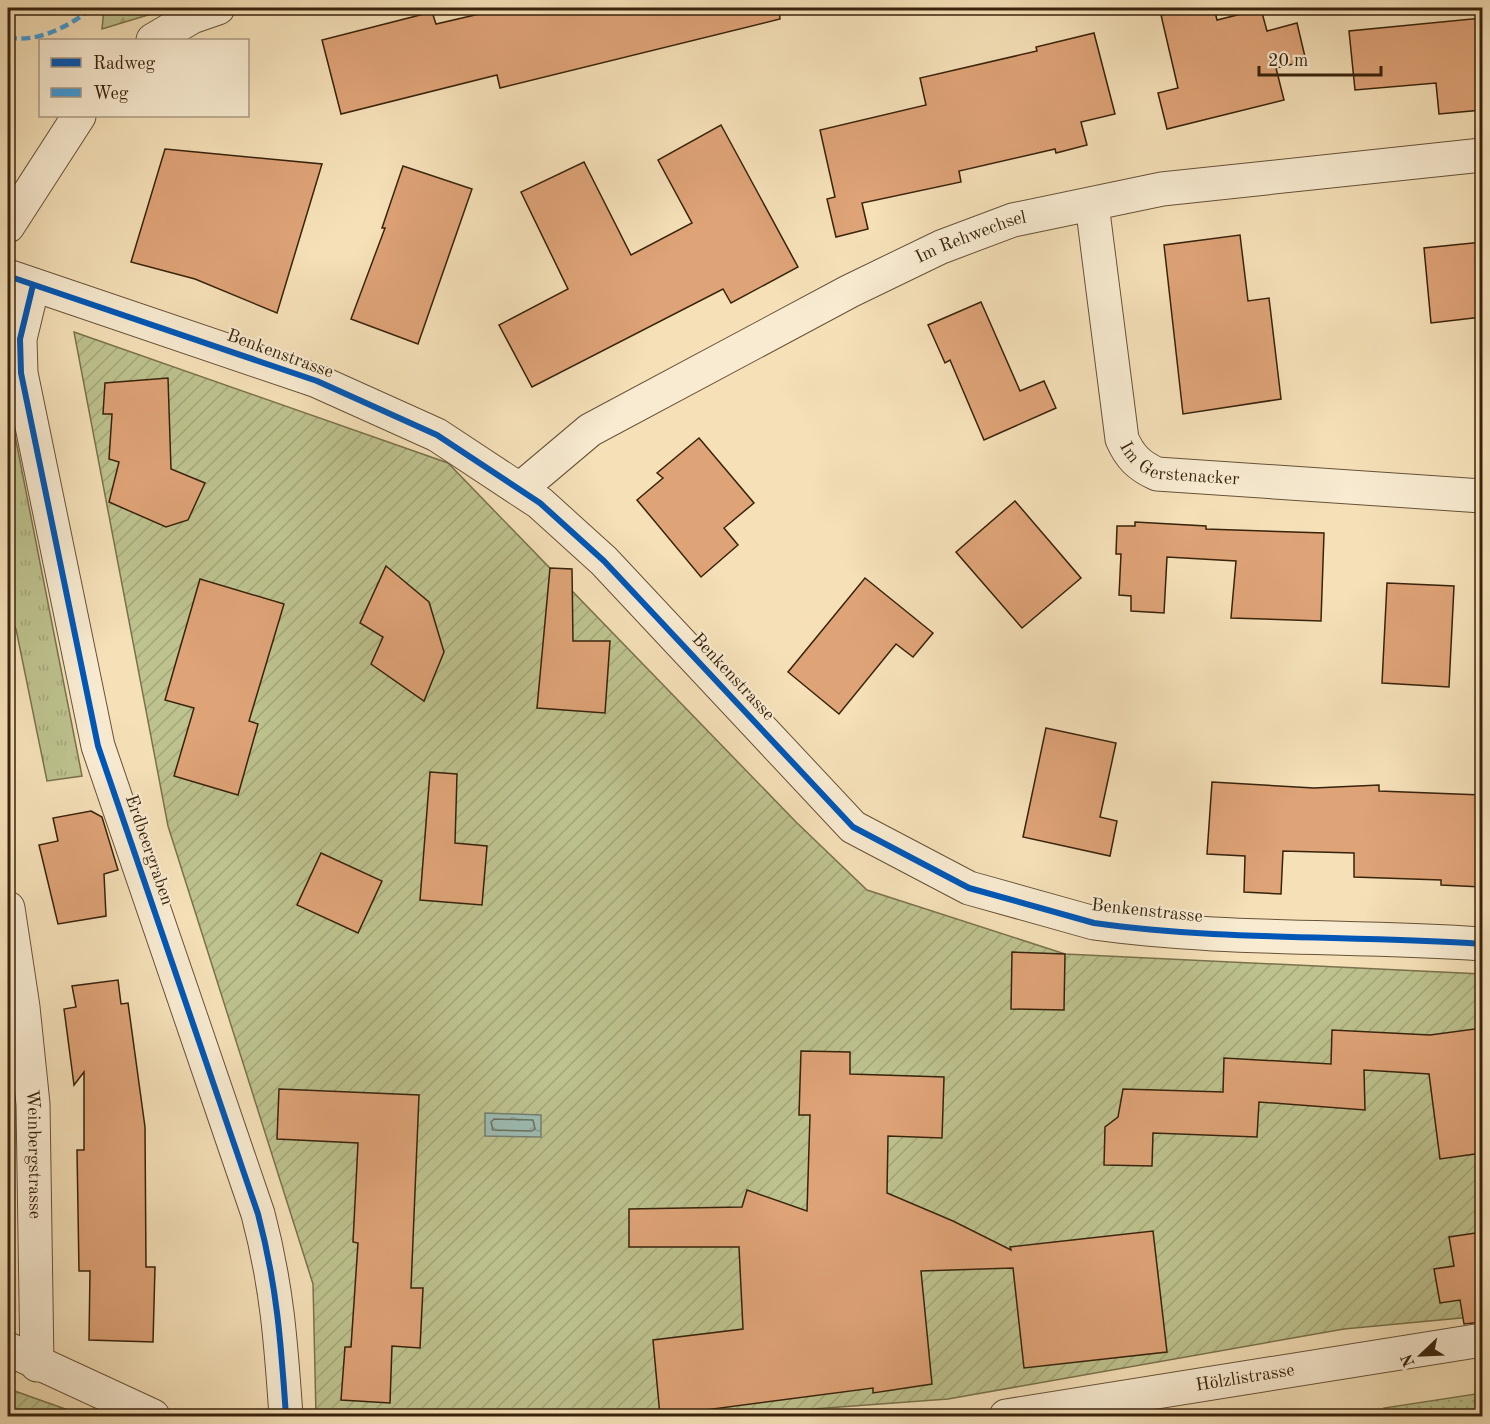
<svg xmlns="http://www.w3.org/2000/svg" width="1490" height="1424" font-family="'Old Standard TT',serif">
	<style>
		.grass { fill: url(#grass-dots); stroke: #7a724d; stroke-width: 1.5 }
		.forest { fill: url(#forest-firs); stroke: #7a724d; stroke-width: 1.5 }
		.park { fill: url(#park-tufts); stroke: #7a724d; stroke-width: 1.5 }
		.garden { fill: url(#garden-furrows); stroke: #7a724d; stroke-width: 1.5 }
		.water { fill: url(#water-ripples); stroke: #757f70; stroke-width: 1.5 }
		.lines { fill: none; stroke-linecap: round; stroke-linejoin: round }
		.shore { stroke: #6a7060; stroke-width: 1.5 }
		.building { fill: #dea377; stroke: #38230c; stroke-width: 1.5 }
		.minor-casing { stroke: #675237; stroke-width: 35 }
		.minor { stroke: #f8ebd1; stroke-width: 33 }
		.quiet { stroke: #3e9cde; stroke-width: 4.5; stroke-dasharray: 9 4.5; stroke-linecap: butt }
		.cycleway-casing { stroke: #f8ebd1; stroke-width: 10 }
		.cycleway { stroke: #0057b8; stroke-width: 6 }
		.labels { text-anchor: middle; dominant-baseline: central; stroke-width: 4.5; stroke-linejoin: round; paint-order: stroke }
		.street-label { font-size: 18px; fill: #38230c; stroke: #f8ebd1 }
	</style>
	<defs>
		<pattern id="grass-dots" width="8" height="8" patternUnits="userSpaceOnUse" patternTransform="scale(1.5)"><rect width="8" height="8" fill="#bdc28e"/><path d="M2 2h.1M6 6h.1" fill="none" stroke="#a3a679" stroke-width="1.8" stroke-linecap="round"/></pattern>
		<pattern id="forest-firs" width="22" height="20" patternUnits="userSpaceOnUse" patternTransform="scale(1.5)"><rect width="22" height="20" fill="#bdc28e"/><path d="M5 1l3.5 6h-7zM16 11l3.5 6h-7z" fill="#a3a679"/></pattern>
		<pattern id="park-tufts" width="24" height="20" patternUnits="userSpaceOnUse" patternTransform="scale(1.5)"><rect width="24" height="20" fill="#bdc28e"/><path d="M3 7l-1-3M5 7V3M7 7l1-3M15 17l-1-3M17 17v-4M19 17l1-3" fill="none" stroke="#a3a679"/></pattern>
		<pattern id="garden-furrows" width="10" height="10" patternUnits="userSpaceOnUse" patternTransform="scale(1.5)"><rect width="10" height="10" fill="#bdc28e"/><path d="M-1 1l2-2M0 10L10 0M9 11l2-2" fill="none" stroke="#a3a679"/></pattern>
		<pattern id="water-ripples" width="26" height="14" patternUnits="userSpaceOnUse" patternTransform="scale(1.5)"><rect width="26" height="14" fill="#9dbcb3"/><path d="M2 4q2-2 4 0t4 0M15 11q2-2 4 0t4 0" fill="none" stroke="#88a199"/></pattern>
	</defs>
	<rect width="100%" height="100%" fill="#f5e0b8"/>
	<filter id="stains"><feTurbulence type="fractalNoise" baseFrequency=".00333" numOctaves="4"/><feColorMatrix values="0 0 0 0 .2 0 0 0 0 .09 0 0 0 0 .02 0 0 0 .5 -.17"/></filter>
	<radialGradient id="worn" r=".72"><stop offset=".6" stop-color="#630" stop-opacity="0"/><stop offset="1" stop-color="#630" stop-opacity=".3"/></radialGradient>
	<polygon class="grass" points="1482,1393 1482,1416 1387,1416 1384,1408"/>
	<polygon class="forest" points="104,8 171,8 102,29"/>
	<polygon class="park" points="8,400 82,776 47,781 16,629 8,618"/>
	<g class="garden">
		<polygon points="74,332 448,463 796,822 867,890 1065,954 1482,974 1482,1316 1344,1329 948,1399 720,1416 316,1416 313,1284 168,826"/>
		<polygon points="8,1151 14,1282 8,1288"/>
		<polygon points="8,1388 9,1389 85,1416 8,1416"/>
	</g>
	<polygon class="water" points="485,1113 541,1115 541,1137 485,1136"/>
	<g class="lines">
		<polygon class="shore" points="494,1119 533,1120 535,1129 532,1131 493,1130 491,1122"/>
	</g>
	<g class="building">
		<polygon points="505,8 779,8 780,19 500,88 497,75 341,114 322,40 432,12 436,24"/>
		<polygon points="1196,8 1214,8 1217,20 1261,9 1267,31 1297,23 1306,61 1276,68 1284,100 1167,129 1158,93 1178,88 1161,15"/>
		<polygon points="1482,18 1482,110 1439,114 1436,83 1355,90 1349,31"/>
		<polygon points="1094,33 1115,114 1081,122 1087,145 1056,153 1055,149 959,171 961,182 862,203 868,229 836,237 827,199 835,197 820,130 926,105 920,78 1037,51 1036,47"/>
		<polygon points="721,125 798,267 731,303 723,289 532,387 499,325 568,289 521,192 584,162 631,255 692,223 658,160"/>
		<polygon points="165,149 322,164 277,313 195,279 131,262"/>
		<polygon points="403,166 472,189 418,344 351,319 385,228 382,228"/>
		<polygon points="1240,235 1248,301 1269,298 1281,399 1183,414 1164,245"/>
		<polygon points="1482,242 1482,317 1431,323 1424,248"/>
		<polygon points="981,302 1020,391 1044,381 1056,408 984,440 950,360 945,363 928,325"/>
		<polygon points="168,378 171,469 205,483 188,520 166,527 109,502 119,462 109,459 112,414 103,414 105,383"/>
		<polygon points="699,438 754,503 724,528 738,545 701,577 637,500 663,478 657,473"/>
		<polygon points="1015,501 1081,578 1022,628 956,552"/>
		<polygon points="1135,522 1206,526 1206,529 1324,533 1321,621 1231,618 1236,561 1167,557 1164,613 1131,611 1131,596 1119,595 1121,554 1116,554 1117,526 1135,526"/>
		<polygon points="386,566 429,602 444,652 424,701 371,664 383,637 360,623"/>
		<polygon points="550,568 572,569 573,641 610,641 605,713 537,708"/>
		<polygon points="865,578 933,633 913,657 896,644 839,714 788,672"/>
		<polygon points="200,579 284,604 249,721 258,724 238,795 174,776 194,708 165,700"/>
		<polygon points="1387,583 1454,586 1449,687 1382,683"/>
		<polygon points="1046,728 1116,743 1100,817 1117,821 1110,856 1023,837"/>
		<polygon points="430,772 457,774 455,843 487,846 482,905 420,900"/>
		<polygon points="1212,782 1314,788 1379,785 1379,791 1482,795 1482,887 1441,885 1441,880 1354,877 1354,853 1283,851 1281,894 1244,892 1245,856 1207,854"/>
		<polygon points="91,811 102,817 118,870 104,874 106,916 58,924 39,845 58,841 53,818"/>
		<polygon points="321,853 382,881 358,933 297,905"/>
		<polygon points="1012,952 1065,954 1064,1010 1011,1009"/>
		<polygon points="118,980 121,1004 128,1003 145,1127 146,1267 155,1267 153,1342 89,1340 90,1271 79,1271 77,1150 84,1150 84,1072 74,1085 64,1009 76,1007 72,986"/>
		<polygon points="1482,1028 1482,1153 1440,1159 1429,1074 1364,1070 1365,1110 1259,1102 1257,1137 1153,1133 1152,1166 1104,1165 1105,1127 1118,1117 1123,1089 1223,1092 1224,1058 1331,1064 1332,1030 1430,1035"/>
		<polygon points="801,1051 850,1052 850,1074 944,1077 942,1138 888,1136 887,1193 953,1221 1011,1250 1010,1247 1153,1231 1167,1352 1024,1368 1013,1268 921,1271 932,1384 873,1393 873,1388 660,1416 653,1340 743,1329 739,1247 629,1247 629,1209 742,1207 747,1190 807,1211 810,1115 799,1115"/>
		<polygon points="279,1089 419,1095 411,1288 423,1288 420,1348 392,1346 390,1403 341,1400 345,1347 351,1347 358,1243 353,1242 358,1143 277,1139"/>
		<polygon points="1482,1232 1482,1322 1464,1324 1460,1300 1440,1303 1434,1269 1454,1266 1449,1237"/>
	</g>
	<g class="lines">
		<defs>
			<g id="minor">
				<polyline points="153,40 192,17 218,8"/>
				<path id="s1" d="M1092 204 1122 439C1130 457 1139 466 1157 474L1482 496"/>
				<polyline points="8,226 79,116"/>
				<path d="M8 276 317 381 437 435 540 503 604 561 853 827 969 888 1094 923C1222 941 1354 935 1482 944"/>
				<path d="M33 285 20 339 21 373 98 746 258 1214C277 1286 281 1343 286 1416"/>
				<path id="s2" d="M520 489 590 430 850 291 941 247 1013 220 1162 189 1482 155"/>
				<path id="s3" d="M8 908 23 1007 33 1104 37 1365"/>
				<polyline points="8,1349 153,1416"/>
				<path id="s4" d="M1006 1416 1482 1340"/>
			</g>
		</defs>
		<use href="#minor" class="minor-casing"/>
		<use href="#minor" class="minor"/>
		<path class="quiet" d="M8 37C36 44 70 26 92 8"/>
		<defs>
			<g id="cycleway">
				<path d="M8 276 317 381 437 435 540 503 604 561 853 827 969 888 1094 923C1222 941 1354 935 1482 944"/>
				<path d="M33 285 20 339 21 373 98 746 258 1214C277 1286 281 1343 286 1416"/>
			</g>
		</defs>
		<use href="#cycleway" class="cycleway-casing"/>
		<use href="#cycleway" class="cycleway"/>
	</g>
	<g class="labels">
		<g class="street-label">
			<text stroke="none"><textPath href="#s2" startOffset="519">Im Rehwechsel</textPath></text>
			<text transform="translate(280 354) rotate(20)">Benkenstrasse</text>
			<text stroke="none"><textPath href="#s1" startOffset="306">Im Gerstenacker</textPath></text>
			<text transform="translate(733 677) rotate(47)">Benkenstrasse</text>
			<text transform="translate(149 850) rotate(71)">Erdbeergraben</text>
			<text transform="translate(1147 911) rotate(6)">Benkenstrasse</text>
			<text stroke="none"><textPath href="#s3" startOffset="248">Weinbergstrasse</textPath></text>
			<text stroke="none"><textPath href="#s4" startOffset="242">Hölzlistrasse</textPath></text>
		</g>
	</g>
	<rect width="1490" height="1424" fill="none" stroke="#f5e0b8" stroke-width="30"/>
	<rect x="9" y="9" width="1472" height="1406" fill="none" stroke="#38230c" stroke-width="3"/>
	<rect x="15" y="15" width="1460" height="1394" fill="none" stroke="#38230c" stroke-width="1.5"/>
	<rect x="39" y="39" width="210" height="78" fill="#f8ebd1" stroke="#ab9b82" stroke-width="1.5"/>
	<rect x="51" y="58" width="30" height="9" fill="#0057b8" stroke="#ab9b82" stroke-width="1.5"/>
	<text x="93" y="69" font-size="18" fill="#38230c">Radweg</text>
	<rect x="51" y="88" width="30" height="9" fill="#3e9cde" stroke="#ab9b82" stroke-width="1.5"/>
	<text x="93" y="99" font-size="18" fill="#38230c">Weg</text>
	<g transform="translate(1421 1355) rotate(247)" stroke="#f8ebd1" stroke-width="4.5" paint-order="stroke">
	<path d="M0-4.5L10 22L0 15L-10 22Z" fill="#38230c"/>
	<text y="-9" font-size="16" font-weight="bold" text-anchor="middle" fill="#38230c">N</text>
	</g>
	<path d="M1259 66v9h122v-9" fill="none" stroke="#38230c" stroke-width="3"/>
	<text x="1268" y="66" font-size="18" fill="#38230c" stroke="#f8ebd1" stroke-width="4.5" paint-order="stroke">20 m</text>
	<rect width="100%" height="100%" filter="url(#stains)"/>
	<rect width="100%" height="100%" fill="url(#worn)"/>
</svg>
